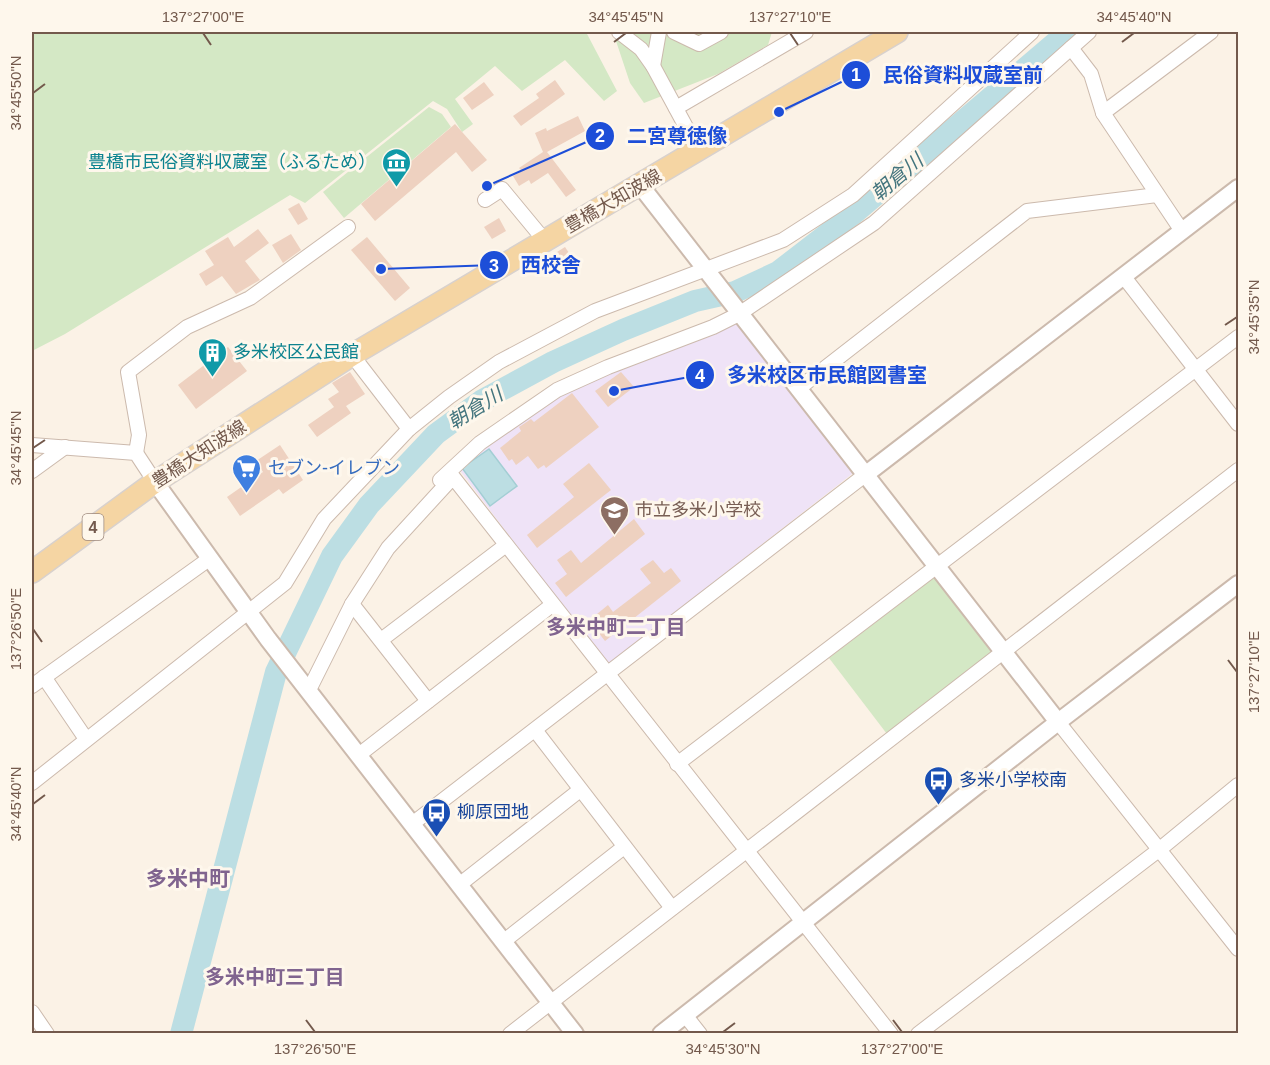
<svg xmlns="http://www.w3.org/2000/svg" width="1270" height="1065" font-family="Arial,'Noto Sans JP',sans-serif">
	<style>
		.education { fill: #efe3f7 }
		.green { fill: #d4e8c5 }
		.water { fill: #bcdee3; stroke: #a3ced4; stroke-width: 1.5 }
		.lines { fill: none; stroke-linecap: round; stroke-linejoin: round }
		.river { stroke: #bcdee3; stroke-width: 22 }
		.building { fill: #eed1c0 }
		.minor-casing { stroke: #ccbaad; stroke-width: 16 }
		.tertiary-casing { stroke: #ccbaad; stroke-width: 20 }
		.primary-casing { stroke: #d8d1cd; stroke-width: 24 }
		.minor { stroke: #fff; stroke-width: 14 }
		.tertiary { stroke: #fff; stroke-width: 16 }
		.primary { stroke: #f5d5a3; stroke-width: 21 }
		.ticks { fill: none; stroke: #73594c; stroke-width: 2 }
		.labels { text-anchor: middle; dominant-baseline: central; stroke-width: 6; stroke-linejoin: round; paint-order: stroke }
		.shield { fill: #fef7ec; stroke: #9d887c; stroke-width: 1.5 }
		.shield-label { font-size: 16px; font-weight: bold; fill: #73594c }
		.culture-label { font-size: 18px; fill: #0d838f; stroke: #fef7ec; text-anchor: end }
		.street-label { font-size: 18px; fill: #73594c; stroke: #fef7ec }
		.shop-label { font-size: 18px; fill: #366cbe; stroke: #fef7ec; text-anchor: start }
		.education-label { font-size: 18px; fill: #785e54; stroke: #fef7ec; text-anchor: start }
		.transit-label { font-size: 18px; fill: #164399; stroke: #fef7ec; text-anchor: start }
		.water-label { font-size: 20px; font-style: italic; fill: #44757e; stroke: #fef7ec }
		.neighbourhood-label { font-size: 20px; font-weight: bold; fill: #80648f; stroke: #fef7ec }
		.quarter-label { font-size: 21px; font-weight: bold; fill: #80648f; stroke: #fef7ec }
		.leader { fill: none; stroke: #1d4ed8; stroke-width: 2 }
		.callout-dot { fill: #1d4ed8; stroke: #fef7ec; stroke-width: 2 }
		.mark-label { font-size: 18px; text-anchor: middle; font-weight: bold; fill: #fff }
		.callout-label { font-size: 20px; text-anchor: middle; font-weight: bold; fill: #1d4ed8; stroke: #fef7ec; stroke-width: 6; stroke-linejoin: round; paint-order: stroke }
		.neatline { fill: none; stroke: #73594c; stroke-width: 2 }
		.ticks-label { font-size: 15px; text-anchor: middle; fill: #73594c }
	</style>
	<rect width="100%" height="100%" fill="#fbf2e6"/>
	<polygon class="education" points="737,322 851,469 852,474 610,663 603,660 458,468 484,444 557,393"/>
	<g class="green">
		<polygon points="32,32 586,32 617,91 604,101 565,60 522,91 495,66 455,99 473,124 462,132 447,109 433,101 305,203 290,195 65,334 32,351"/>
		<polygon points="613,32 772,32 768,45 718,74 644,103 630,83"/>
		<polygon points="429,107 442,114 451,127 344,218 323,192"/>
		<polygon points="935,577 993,653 887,734 829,658"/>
	</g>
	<polygon class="water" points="489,449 517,486 490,506 462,468"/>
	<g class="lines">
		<polyline class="river" points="181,1034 276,672 332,556 369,505 436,434 481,401 553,362 623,330 695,301 735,292 778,272 852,215 1068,32"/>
	</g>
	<g class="building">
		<polygon points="555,80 565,94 521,126 513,116 539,98 536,94"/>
		<polygon points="484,82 494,95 472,110 463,98"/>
		<polygon points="578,116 585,131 547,152 576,190 566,197 548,173 531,184 529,180 519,186 513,176 522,171 519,168 543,152 535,133 546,128 547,131"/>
		<polygon points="455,124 487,160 472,172 456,152 375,221 361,204"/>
		<polygon points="299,203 308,219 298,225 288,209"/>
		<polygon points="499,218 506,231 492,239 484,227"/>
		<polygon points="258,229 269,243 245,261 260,280 236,294 222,276 206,286 199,274 214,265 205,251 228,237 234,247"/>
		<polygon points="291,234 301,250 283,263 272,245"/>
		<polygon points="367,237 410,288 395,301 351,250"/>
		<polygon points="565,247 573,259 549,275 541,262"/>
		<polygon points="228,347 247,371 196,409 178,385"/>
		<polygon points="350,372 365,394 346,406 351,413 317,437 308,425 334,407 328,399 339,392 332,383"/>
		<polygon points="621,372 634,387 608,407 595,391"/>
		<polygon points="572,393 599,427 546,468 544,465 538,469 528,456 516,465 512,459 509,461 500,448 521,431 519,427 531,419 534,422"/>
		<polygon points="280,445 303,480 283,494 279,489 240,516 227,497 263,472 256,461"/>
		<polygon points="589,463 611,490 537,548 527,535 574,497 563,484"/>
		<polygon points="634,519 645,534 566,597 555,583 567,574 557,560 571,550 581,563"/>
		<polygon points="653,560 664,573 671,568 681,581 605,641 594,627 601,622 597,614 608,605 613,612 651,583 640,569"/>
	</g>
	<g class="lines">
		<defs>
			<g id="minor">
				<polyline points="619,32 641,49 653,66 699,151"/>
				<polyline points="674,32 699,44 721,32"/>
				<polyline points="1071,48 1091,74 1103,113 1182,231"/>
				<polyline points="653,66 659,32"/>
				<polyline points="676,108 806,32"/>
				<polyline points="1103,113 1211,32"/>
				<polyline points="485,200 502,189 545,241"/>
				<polyline points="1124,277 1238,424"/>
				<polyline points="352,355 409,429"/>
				<polyline points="798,389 1027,211 1157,195"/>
				<polyline points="32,445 136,453 155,482"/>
				<polyline points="136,453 139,435 128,372 187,327 250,298 348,227"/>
				<polyline points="32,471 65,447"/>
				<polyline points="440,480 480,443 557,390 608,367 713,327 739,314 874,223 1089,32"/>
				<polyline points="352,604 428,701"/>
				<polyline points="381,640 506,545"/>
				<polyline points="44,677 86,739"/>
				<polyline points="32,686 209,559"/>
				<polyline points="309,690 352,604 388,548 453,477 891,1034"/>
				<polyline points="1058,722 1238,949"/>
				<polyline points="535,730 672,908"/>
				<polyline points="360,754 552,605"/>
				<polyline points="677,764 1238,337"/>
				<polyline points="32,783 285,583 324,519 409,429 449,397 499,362 595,311 783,240 853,195 1032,32"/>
				<polyline points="412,824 865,475"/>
				<polyline points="459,885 580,790"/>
				<polyline points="504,941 624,847"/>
				<polyline points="32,1012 47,1034"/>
				<polyline points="685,1015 700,1034"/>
				<polyline points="510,1034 1238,470"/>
				<polyline points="918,1034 1160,849 1238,785"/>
			</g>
			<g id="tertiary">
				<polyline points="640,185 1058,722"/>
				<polyline points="865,475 1238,188"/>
				<polyline points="155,482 268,639 575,1034"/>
				<polyline points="661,1034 1058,722 1238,584"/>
			</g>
			<polyline id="primary" points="32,572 155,482 352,355 897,32"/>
		</defs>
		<use href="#minor" class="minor-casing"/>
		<use href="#tertiary" class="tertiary-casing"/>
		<use href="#primary" class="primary-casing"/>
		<use href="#minor" class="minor"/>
		<use href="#tertiary" class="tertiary"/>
		<use href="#primary" class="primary"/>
	</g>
	<path class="ticks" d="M203 33 211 45M790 33 798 45M614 42 626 33M1122 42 1134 33M33 93 45 84M1225 325 1237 317M33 448 45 440M33 629 42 642M1228 660 1237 672M33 804 45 795M306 1020 315 1032M893 1020 902 1032M723 1032 735 1023"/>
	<defs>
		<symbol id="museum-pin" viewBox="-11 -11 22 30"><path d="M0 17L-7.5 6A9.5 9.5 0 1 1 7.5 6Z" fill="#0f9aa8" stroke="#fef7ec"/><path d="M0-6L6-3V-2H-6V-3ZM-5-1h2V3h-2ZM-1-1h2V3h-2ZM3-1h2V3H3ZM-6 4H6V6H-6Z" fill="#fff"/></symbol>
		<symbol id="building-pin" viewBox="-11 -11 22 30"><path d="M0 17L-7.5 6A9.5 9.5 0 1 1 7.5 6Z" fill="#0f9aa8" stroke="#fef7ec"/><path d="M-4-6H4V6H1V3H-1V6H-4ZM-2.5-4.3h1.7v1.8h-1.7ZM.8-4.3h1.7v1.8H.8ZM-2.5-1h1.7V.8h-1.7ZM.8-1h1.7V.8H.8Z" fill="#fff"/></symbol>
		<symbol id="supermarket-pin" viewBox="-11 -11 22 30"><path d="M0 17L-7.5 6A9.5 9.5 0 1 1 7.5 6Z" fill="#3f7fe0" stroke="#fef7ec"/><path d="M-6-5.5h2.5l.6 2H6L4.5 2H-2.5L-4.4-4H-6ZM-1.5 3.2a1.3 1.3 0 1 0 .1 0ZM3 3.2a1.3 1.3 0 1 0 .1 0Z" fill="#fff"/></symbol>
		<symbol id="school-pin" viewBox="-11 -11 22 30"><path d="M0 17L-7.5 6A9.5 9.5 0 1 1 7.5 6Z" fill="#8d6e63" stroke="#fef7ec"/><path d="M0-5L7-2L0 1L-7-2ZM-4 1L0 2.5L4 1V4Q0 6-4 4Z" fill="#fff"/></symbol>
		<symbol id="bus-pin" viewBox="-11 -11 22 30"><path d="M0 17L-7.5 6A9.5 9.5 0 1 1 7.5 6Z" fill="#1a4fb4" stroke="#fef7ec"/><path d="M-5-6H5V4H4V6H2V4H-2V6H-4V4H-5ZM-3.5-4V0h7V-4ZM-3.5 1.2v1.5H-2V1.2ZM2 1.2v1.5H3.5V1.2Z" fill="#fff"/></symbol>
	</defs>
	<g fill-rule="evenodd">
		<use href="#museum-pin" x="380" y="146" width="33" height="45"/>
		<use href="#building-pin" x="196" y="336" width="33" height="45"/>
		<use href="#supermarket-pin" x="230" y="452" width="33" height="45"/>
		<use href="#school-pin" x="598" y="494" width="33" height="45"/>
		<use href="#bus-pin" x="922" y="764" width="33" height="45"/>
		<use href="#bus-pin" x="420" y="796" width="33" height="45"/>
	</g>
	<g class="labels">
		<rect class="shield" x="82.5" y="514" width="21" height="26" rx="4.5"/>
		<g class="shield-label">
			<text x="93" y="527">4</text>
		</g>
		<g class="culture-label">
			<text x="376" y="162">豊橋市民俗資料収蔵室（ふるため）</text>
			<text x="233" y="352" text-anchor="start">多米校区公民館</text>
		</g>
		<g class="street-label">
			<text transform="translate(613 201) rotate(-30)">豊橋大知波線</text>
			<text transform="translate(199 454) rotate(-33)">豊橋大知波線</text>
		</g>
		<g class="shop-label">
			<text x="268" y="468">セブン-イレブン</text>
		</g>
		<g class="education-label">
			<text x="635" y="510">市立多米小学校</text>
		</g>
		<g class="transit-label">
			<text x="959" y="780">多米小学校南</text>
			<text x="457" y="812">柳原団地</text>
		</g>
		<g class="water-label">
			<text transform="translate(897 177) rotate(-40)">朝倉川</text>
			<text transform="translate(475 408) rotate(-32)">朝倉川</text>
		</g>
		<g class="neighbourhood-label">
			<text x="616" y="627">多米中町二丁目</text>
			<text x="275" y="977">多米中町三丁目</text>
		</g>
		<g class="quarter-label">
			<text x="188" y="878">多米中町</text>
		</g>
	</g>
	<path class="leader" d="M779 112L856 75M487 186L600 136M381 269L494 265M614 391L700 375"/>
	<g class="callout-dot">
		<circle cx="779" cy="112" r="6"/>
		<circle cx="487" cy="186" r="6"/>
		<circle cx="381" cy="269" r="6"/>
		<circle cx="614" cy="391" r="6"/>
		<circle cx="856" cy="75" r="15"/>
		<circle cx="600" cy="136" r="15"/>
		<circle cx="494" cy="265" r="15"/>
		<circle cx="700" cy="375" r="15"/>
	</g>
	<g class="mark-label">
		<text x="856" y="81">1</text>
		<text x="600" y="142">2</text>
		<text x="494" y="272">3</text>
		<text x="700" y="382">4</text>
	</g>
	<g class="callout-label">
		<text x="963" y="82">民俗資料収蔵室前</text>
		<text x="677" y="143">二宮尊徳像</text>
		<text x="551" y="272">西校舎</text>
		<text x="827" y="382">多米校区市民館図書室</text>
	</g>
	<rect width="1270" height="1065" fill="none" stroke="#fef7ec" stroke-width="66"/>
	<rect x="33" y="33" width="1204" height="999" class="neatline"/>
	<g class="ticks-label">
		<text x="203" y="22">137°27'00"E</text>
		<text x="626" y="22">34°45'45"N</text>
		<text x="790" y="22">137°27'10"E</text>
		<text x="1134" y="22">34°45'40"N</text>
		<text transform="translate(16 93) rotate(-90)" y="5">34°45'50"N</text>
		<text transform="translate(1254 317) rotate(-90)" y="5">34°45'35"N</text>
		<text transform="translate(16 448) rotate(-90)" y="5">34°45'45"N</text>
		<text transform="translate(16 629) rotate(-90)" y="5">137°26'50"E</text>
		<text transform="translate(1254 672) rotate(-90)" y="5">137°27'10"E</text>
		<text transform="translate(16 804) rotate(-90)" y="5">34°45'40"N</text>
		<text x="315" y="1054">137°26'50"E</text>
		<text x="723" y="1054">34°45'30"N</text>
		<text x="902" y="1054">137°27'00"E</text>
	</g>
</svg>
